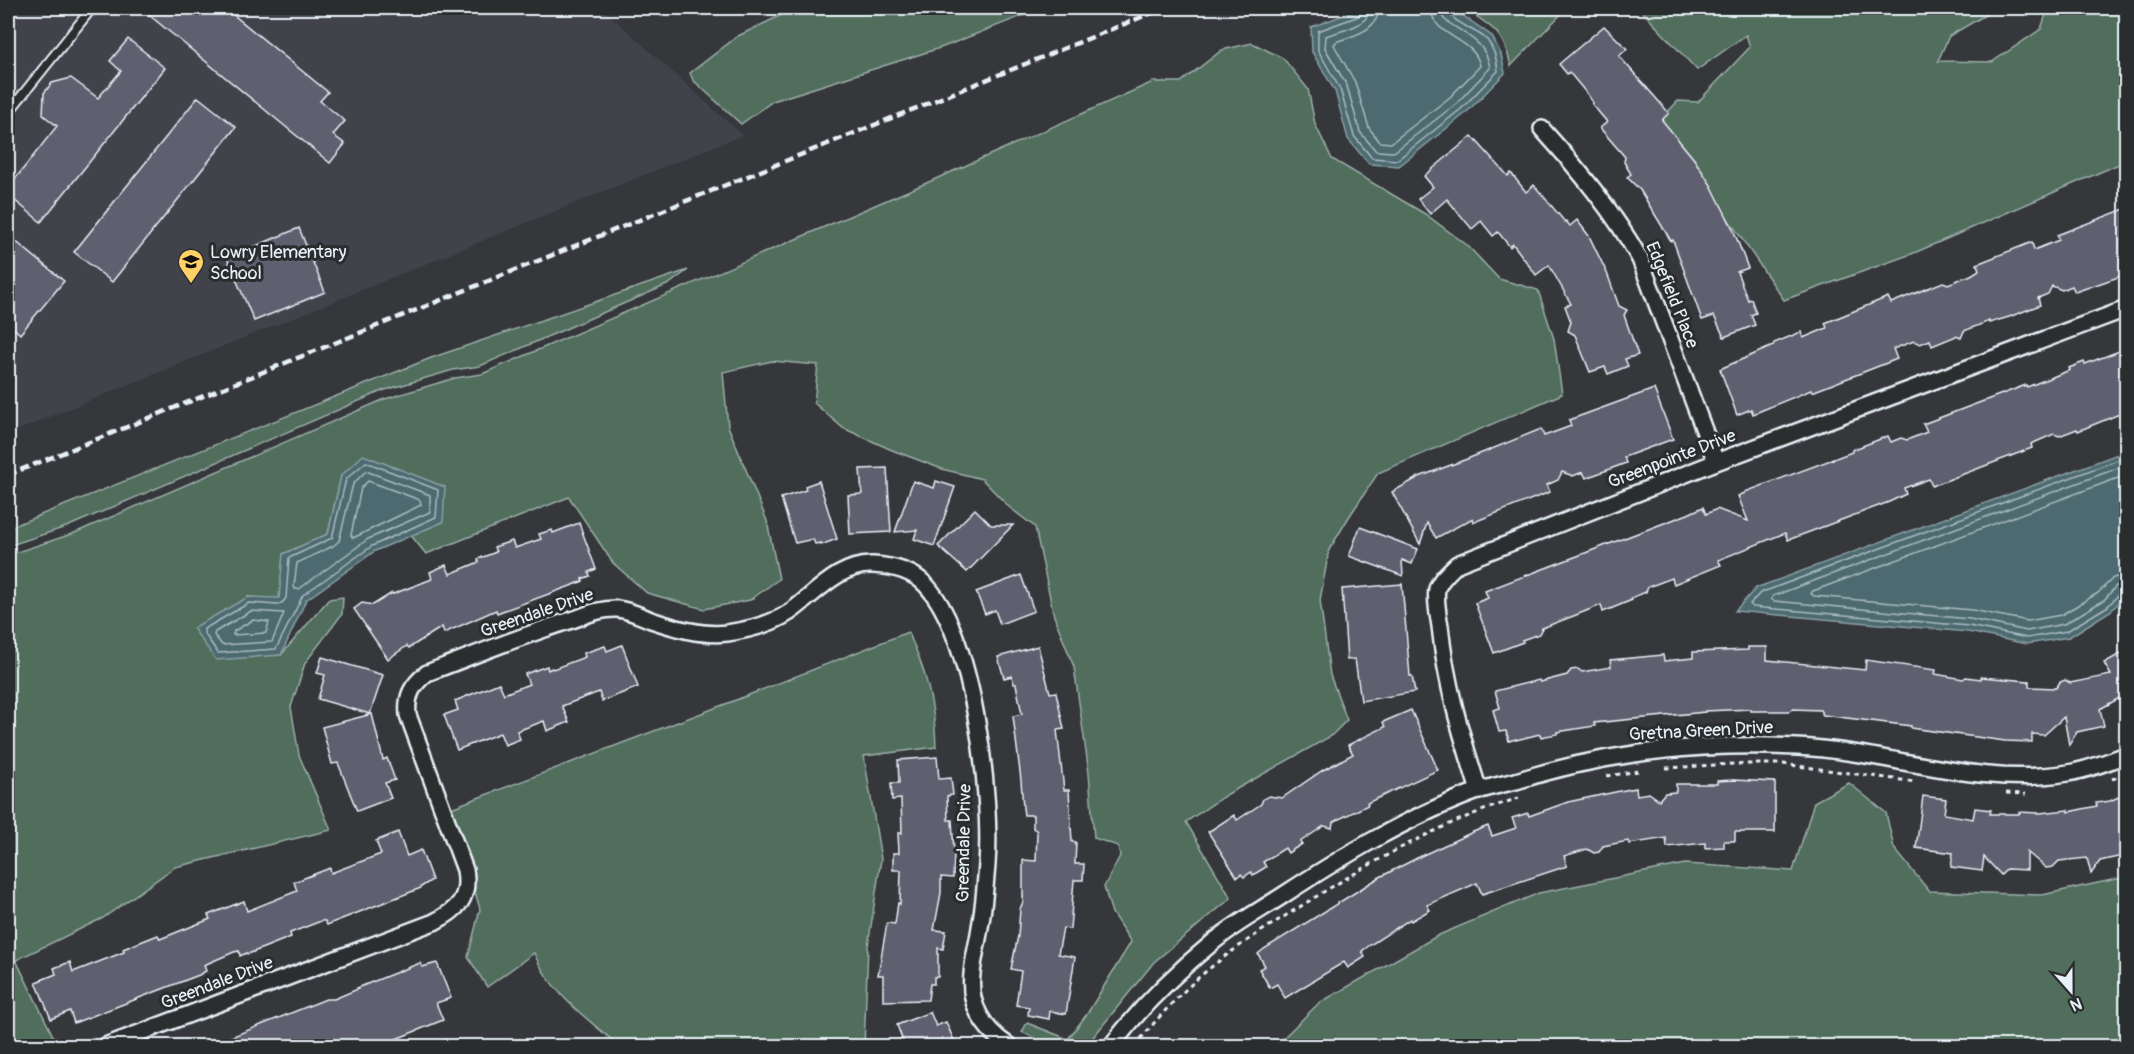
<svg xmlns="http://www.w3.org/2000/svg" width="2134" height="1054" font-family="Pangolin,sans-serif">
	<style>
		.built { fill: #42434b }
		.green { fill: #516d5c; stroke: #9cafaa; stroke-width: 1.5 }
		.water { fill: #4d6b70; stroke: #8ba1a6; stroke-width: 1.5 }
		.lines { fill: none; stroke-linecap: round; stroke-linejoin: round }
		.shore { stroke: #aabbc2; stroke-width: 1.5 }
		.building { fill: #615e70; stroke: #e8f1f8; stroke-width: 1.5 }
		.lane-casing { stroke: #e8f1f8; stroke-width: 12 }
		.street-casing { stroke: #e8f1f8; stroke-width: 20 }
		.path { stroke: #e8f1f8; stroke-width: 3; stroke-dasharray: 4.5 4.5; stroke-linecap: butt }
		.lane { stroke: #2a2d2e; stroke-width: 8 }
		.street { stroke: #2a2d2e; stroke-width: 15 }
		.rail { stroke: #e8f1f8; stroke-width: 4.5; stroke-dasharray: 9 4.5; stroke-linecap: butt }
		.labels { text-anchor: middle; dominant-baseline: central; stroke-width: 6; stroke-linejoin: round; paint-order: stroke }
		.poi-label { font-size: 18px; fill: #e8f1f8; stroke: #2a2d2e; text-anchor: start }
		.street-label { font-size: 18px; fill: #e8f1f8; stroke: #2a2d2e }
	</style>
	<rect width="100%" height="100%" fill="#35373b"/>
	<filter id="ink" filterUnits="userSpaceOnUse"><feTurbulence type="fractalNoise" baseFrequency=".0167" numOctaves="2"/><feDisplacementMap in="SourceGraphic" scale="12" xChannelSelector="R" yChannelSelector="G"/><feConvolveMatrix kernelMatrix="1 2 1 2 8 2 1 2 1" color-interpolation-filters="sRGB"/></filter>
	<g filter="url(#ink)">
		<polygon class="built" points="8,8 602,8 742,135 8,434"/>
		<g class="green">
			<polygon points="796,8 1042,8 943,47 773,101 741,124 693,80 690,73 738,36"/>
			<path d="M1464 8H1567L1511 66C1503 30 1492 27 1464 8Z"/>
			<polygon points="1639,8 1987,8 1987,14 1949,36 1938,61 1992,62 2041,29 2048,8 2126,8 2126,161 1914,253 1784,300 1660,120 1678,101 1698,102 1750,47 1746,35 1697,70"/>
			<polygon points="1252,43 1283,58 1308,89 1315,124 1332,159 1425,214 1467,245 1499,279 1538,290 1554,339 1562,394 1378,473 1349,517 1329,550 1320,600 1330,675 1347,720 1331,736 1226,795 1186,822 1231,898 1154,962 1086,1046 1050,1046 1022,1032 1027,1023 1068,1039 1087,1014 1131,942 1112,913 1104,887 1120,856 1118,846 1094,838 1089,773 1074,667 1054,616 1035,527 1009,507 982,479 942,469 892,450 843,428 814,403 818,365 772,361 723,372 728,426 767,521 779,579 750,600 704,609 647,593 613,563 569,497 426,554 410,534 443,522 341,476 328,534 283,554 280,599 248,597 281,655 329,599 343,597 342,614 305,663 291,707 299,755 331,830 175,867 103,918 16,960 54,1038 43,1046 8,1046 8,555 72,534 385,399 455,378 482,374 931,181 1153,82 1181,82 1222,50"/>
			<polygon points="688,270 669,284 480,366 453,370 382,391 69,526 8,546 8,528 431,358"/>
			<path d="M908 632C926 669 935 706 936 747L864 756 881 859 868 946 864 1046H619C588 1019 550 993 534 953L487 987 468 957 480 909 451 808 736 700Z"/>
			<polygon points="1849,783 1886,813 1894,848 1929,891 2042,895 2126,877 2126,1046 1240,1046 1277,1044 1319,1003 1439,935 1539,893 1685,864 1793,871 1814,802"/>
		</g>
		<g class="water">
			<polygon points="1363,8 1452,8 1492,36 1501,54 1505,73 1466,113 1399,166 1369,164 1348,139 1335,91 1312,52 1311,27"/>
			<polygon points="2126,451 2126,594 2112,610 2069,637 2027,644 1968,632 1735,611 1756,588"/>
			<polygon points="363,455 445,487 443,522 375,551 306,600 281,655 216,660 193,628 248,597 279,598 283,554 328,534 341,476"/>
		</g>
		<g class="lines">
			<g class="shore">
				<path d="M1363 8 1359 16 1318 31V50L1340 89 1354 136 1372 158 1397 160 1461 109 1498 71C1497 61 1494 48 1487 40 1477 29 1449 23 1448 8"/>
				<path d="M1370 8C1369 27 1341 30 1326 36L1325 48 1347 86 1360 132 1376 151 1394 152 1456 104 1490 68C1486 41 1465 35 1445 20L1441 15 1440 8"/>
				<path d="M1379 8C1378 31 1354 35 1336 42L1334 45 1355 82 1369 128 1380 142 1391 143 1450 97 1480 66C1475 37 1432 38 1431 8"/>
				<polyline points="2126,457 1760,593 1750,604 1753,607 1969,626 2027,638 2067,631 2108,606 2121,592 2126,591"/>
				<polygon points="366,462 438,490 436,517 372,546 303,595 276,649 218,653 204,633 204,629 249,603 278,605 283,602 286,598 289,558 332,538 346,479"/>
				<polyline points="2126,465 1773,596 1771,599 1774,601 1970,619 2027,631 2064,624 2104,600 2116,586 2126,584"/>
				<polygon points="366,471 430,495 430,512 368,539 299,589 295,589 294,586 297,563 333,546 339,541 353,484"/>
				<polyline points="2126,475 1813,591 1811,594 1814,596 1972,610 2028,621 2061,615 2098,593 2113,578 2126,575"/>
				<polygon points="368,481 420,500 421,505 353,538 351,535 361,488"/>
				<polygon points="251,611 284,613 272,642 222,645 214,635 215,632"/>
				<polygon points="253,620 269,622 266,633 233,635 234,631"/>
			</g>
		</g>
		<g class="building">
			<polygon points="155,8 225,8 328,92 320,101 345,121 333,135 345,144 330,163 149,15"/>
			<polygon points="1604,26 1627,49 1619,56 1669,113 1662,120 1694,159 1711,185 1733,229 1748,268 1737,272 1748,300 1751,299 1756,313 1751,315 1755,325 1724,337 1714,316 1702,320 1673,240 1671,241 1640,190 1627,177 1631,174 1624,162 1625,157 1600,128 1607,122 1592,104 1593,103 1588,95 1569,72 1567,74 1559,64"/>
			<polygon points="128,39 165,68 41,222 8,195 8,188 57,126 43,115 44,93 52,83 71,78 98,98 121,71 110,61"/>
			<polygon points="198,97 236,127 112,282 74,252"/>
			<polygon points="1472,136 1508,176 1511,173 1526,192 1534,185 1565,222 1566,221 1570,226 1577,220 1589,236 1607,273 1619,306 1627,310 1624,315 1638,355 1625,359 1628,366 1608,374 1605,367 1590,372 1575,335 1568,331 1571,322 1565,306 1571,304 1549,265 1536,275 1513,244 1510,247 1498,232 1493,236 1481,221 1472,229 1447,199 1430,214 1418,199 1433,187 1424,176"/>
			<polygon points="2127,208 2127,274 2075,292 2072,286 2062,290 2052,286 2048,294 2038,298 2040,305 2009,317 1989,323 1989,321 1964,331 1961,338 1956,336 1932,346 1930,340 1920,344 1914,341 1893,349 1897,359 1812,392 1811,390 1753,414 1751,409 1737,415 1720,369 1773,346 1774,343 1801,332 1803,338 1827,328 1825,323 1888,297 1891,303 1943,282 1948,284 1971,275 1979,270 1977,264 2032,242 2034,250 2059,240 2057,235"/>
			<polygon points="299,228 325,292 254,321 227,258"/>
			<polygon points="8,235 64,281 20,334 8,323"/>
			<polygon points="2127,348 2127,411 2078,431 2077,429 2059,436 2054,434 2031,444 2032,448 1932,486 1929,479 1904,488 1906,494 1889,502 1788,540 1785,533 1718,560 1721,565 1674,584 1672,578 1648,587 1646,592 1631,598 1632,600 1603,612 1601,605 1576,615 1542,628 1539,634 1522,640 1523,642 1494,653 1475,603 1488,598 1485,591 1688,514 1703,507 1706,514 1717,509 1748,521 1738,496 1745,493 1745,492 1852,452 1852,450 1888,436 1891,442 1901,438 1907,440 1927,432 1923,424 2026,385 2027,387 2070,370 2069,368 2084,362 2085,364"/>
			<polygon points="1654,389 1673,439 1624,457 1626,463 1586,478 1583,472 1573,476 1562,472 1558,480 1547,485 1550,492 1474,522 1473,518 1436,538 1427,523 1420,544 1392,492 1419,477 1467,459 1541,429 1544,436 1571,426 1569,420"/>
			<polygon points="887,468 891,532 850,534 848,495 862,494 860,469"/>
			<polygon points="819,481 837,539 821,545 821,543 815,544 813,539 795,543 781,498 806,490 805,486"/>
			<polygon points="913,481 934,488 936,481 955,487 934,546 914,539 917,530 895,532"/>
			<polygon points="975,509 991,525 1013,525 967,572 938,546"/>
			<polygon points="579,523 596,569 589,572 590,576 582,579 583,581 576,584 497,613 496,610 444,633 442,627 409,648 407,646 388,659 354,609 362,603 373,605 392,593 393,594 432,579 430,572 446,565 450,574 479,562 478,559 496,552 494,547 512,541 515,548 541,539 539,534 552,530 553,533"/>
			<polygon points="1360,527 1418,549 1412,564 1402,560 1403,576 1349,556"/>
			<polygon points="1021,575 1034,611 1000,624 995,610 985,614 976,592"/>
			<polygon points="1402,584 1410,676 1412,676 1415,692 1361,701 1355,659 1347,660 1342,589"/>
			<polygon points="622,645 638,687 602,701 599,692 562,706 569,722 547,731 544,721 517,731 520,739 505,745 500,733 457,750 444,715 458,710 455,701 499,683 504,694 529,684 525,674 547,666 548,670 552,668 553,669 585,657 584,653 605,646 607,651"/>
			<polygon points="1038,646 1050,693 1056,692 1064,729 1057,730 1064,790 1069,790 1072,842 1076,842 1075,864 1084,864 1083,880 1074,880 1070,929 1063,928 1058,954 1075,957 1066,1014 1050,1011 1049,1019 1028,1015 1029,1007 1016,1005 1021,971 1011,969 1018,936 1020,909 1023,902 1023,860 1036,861 1037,831 1033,828 1033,815 1024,815 1023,808 1021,780 1013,716 1022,714 1016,684 1014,684 1012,676 1004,678 998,657"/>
			<polygon points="1748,647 1767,647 1767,660 1865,670 1866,660 1936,670 1935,674 1963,679 1966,677 1981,679 1981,677 2029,681 2029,687 2056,688 2060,682 2065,680 2070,683 2111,675 2104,663 2127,650 2127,702 2123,696 2100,709 2104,726 2077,732 2069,745 2064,717 2044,735 2032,734 2032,742 2005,741 1911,728 1911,726 1823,715 1820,710 1792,709 1789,711 1751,711 1751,709 1705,711 1705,712 1594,723 1595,726 1557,732 1557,734 1541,737 1540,734 1516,740 1516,739 1509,741 1506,731 1499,732 1493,710 1500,708 1495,691 1539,680 1540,682 1567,675 1571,670 1578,669 1582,672 1611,667 1610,660 1663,655 1664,661 1693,658 1693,652 1748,650"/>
			<polygon points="322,657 383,675 370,714 318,699 325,675 317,673"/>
			<polygon points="1411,710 1438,770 1367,803 1368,805 1333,822 1332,828 1324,826 1300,842 1302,844 1288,853 1285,848 1263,862 1266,867 1253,875 1251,872 1244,877 1241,874 1237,877 1208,832 1234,815 1237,820 1261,804 1263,799 1269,796 1282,798 1323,770 1353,754 1348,745 1385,727 1383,722"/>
			<polygon points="372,714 383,760 387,758 395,780 385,783 391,798 357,811 338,763 332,764 322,727"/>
			<polygon points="937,757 939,779 951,778 953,795 947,796 948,820 952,820 954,853 953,878 941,877 941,893 934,930 946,931 943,949 938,948 938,977 934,977 934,984 930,984 928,1000 883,1001 883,975 878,975 887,923 895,924 898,903 900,904 901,870 893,870 893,853 899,853 898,833 902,833 901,799 892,800 891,783 899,783 898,760"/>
			<polygon points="1733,780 1775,782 1775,832 1735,832 1735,841 1724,841 1724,847 1705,848 1705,843 1667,847 1666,838 1629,844 1628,841 1603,846 1599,852 1594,853 1587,849 1564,856 1567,866 1482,894 1477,883 1427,905 1430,910 1411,921 1410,919 1370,945 1362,951 1365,957 1348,968 1344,962 1285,998 1277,984 1270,988 1259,969 1265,966 1258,954 1264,949 1380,877 1423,855 1473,832 1488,826 1492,836 1516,828 1512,818 1528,813 1529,816 1568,802 1620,791 1636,788 1637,795 1649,793 1659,800 1665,793 1676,792 1676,784 1717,784 1717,781"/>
			<polygon points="2127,793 2127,855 2100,861 2091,874 2087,858 2059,861 2053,867 2046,868 2027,852 2027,870 2007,869 2001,875 1984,857 1982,871 1951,867 1953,853 1916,848 1923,796 1946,799 1944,814 1973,819 1975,808 1991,810 1990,814 2019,814 2019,812 2039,813 2068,810 2068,812 2097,806 2096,803 2110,801"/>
			<polygon points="398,832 407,856 421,850 432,880 421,887 421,888 334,922 327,925 325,921 321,921 290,933 291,937 248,954 247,953 240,956 239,951 234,952 204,965 206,971 199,975 74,1023 70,1011 51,1019 36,982 56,974 54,968 70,962 73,972 124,952 123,949 158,935 160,939 210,919 208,915 244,901 247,911 297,891 294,882 330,868 331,873 381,854 376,841"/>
			<polygon points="420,963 422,967 437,963 451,998 436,1003 443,1020 401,1037 376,1047 206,1047 326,999 334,999 358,989 357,988"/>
			<polygon points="930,1012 936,1026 946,1022 955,1043 947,1047 905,1047 897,1025"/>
		</g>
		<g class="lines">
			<defs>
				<polyline id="lane" points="8,113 92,8"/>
				<g id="street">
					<path d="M1542 129C1579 170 1613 211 1640 259L1716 462"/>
					<path d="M1479 791C1461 734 1446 685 1440 626 1438 614 1435 600 1437 589 1440 579 1450 571 1457 564L1716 462 2126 309"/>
					<path d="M105 1046 434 922C458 910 470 898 465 870L408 715C406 696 412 685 427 673 475 655 523 635 572 620 586 615 602 608 617 609 629 610 641 616 651 620 675 628 701 636 727 633 748 630 772 624 790 612 814 595 840 563 873 565 892 566 911 570 925 584 974 635 992 796 987 865 985 886 984 907 980 927 977 949 968 976 973 998 978 1019 992 1035 1009 1046"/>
					<path d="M1111 1046C1140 1008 1175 973 1212 943 1233 925 1259 911 1282 896 1343 856 1409 816 1478 791 1490 787 1503 784 1516 781 1607 752 1701 742 1797 747 1887 751 1977 788 2068 773 2088 770 2107 762 2126 755"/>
				</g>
			</defs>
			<use href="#lane" class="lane-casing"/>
			<use href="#street" class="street-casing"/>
			<g class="path">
				<polyline points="1666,768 1733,764 1783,764 1916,782"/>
				<polyline points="1607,776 1639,771"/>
				<polyline points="2112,779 2126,774"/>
				<polyline points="2006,793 2026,794"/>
				<path d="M1135 1046C1155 1021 1178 995 1204 973 1241 942 1284 917 1325 891 1388 853 1448 820 1519 798"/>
			</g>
			<use href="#lane" class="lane"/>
			<use href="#street" class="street"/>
			<polyline class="rail" points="8,475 1164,8"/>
		</g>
	</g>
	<defs>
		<symbol id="school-pin" viewBox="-11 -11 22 30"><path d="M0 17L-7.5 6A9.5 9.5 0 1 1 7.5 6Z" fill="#ffd166" stroke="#2a2d2e"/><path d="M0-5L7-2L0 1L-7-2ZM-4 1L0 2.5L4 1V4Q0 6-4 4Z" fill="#111"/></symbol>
	</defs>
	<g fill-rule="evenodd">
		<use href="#school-pin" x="176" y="247" width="30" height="40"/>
	</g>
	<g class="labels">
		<g class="poi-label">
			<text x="210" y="252">Lowry Elementary<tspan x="210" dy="21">School</tspan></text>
		</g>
		<g class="street-label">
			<text transform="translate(1672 295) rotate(68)">Edgefield Place</text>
			<text transform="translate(1672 459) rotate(-21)">Greenpointe Drive</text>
			<text transform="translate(537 613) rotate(-19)">Greendale Drive</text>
			<text transform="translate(1701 731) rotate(-3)">Gretna Green Drive</text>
			<text transform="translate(964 843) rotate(-89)">Greendale Drive</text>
			<text transform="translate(217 983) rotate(-21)">Greendale Drive</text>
		</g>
	</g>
	<rect width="2134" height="1054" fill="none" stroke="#2a2d2e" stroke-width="30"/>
	<rect x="15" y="15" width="2104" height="1024" fill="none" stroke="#e8f1f8" stroke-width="2" filter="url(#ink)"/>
	<g transform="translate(2071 991) rotate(159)" stroke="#2a2d2e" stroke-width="4.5" paint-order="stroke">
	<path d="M0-4.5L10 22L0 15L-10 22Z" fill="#e8f1f8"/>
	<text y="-9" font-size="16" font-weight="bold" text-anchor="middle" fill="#e8f1f8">N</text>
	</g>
</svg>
